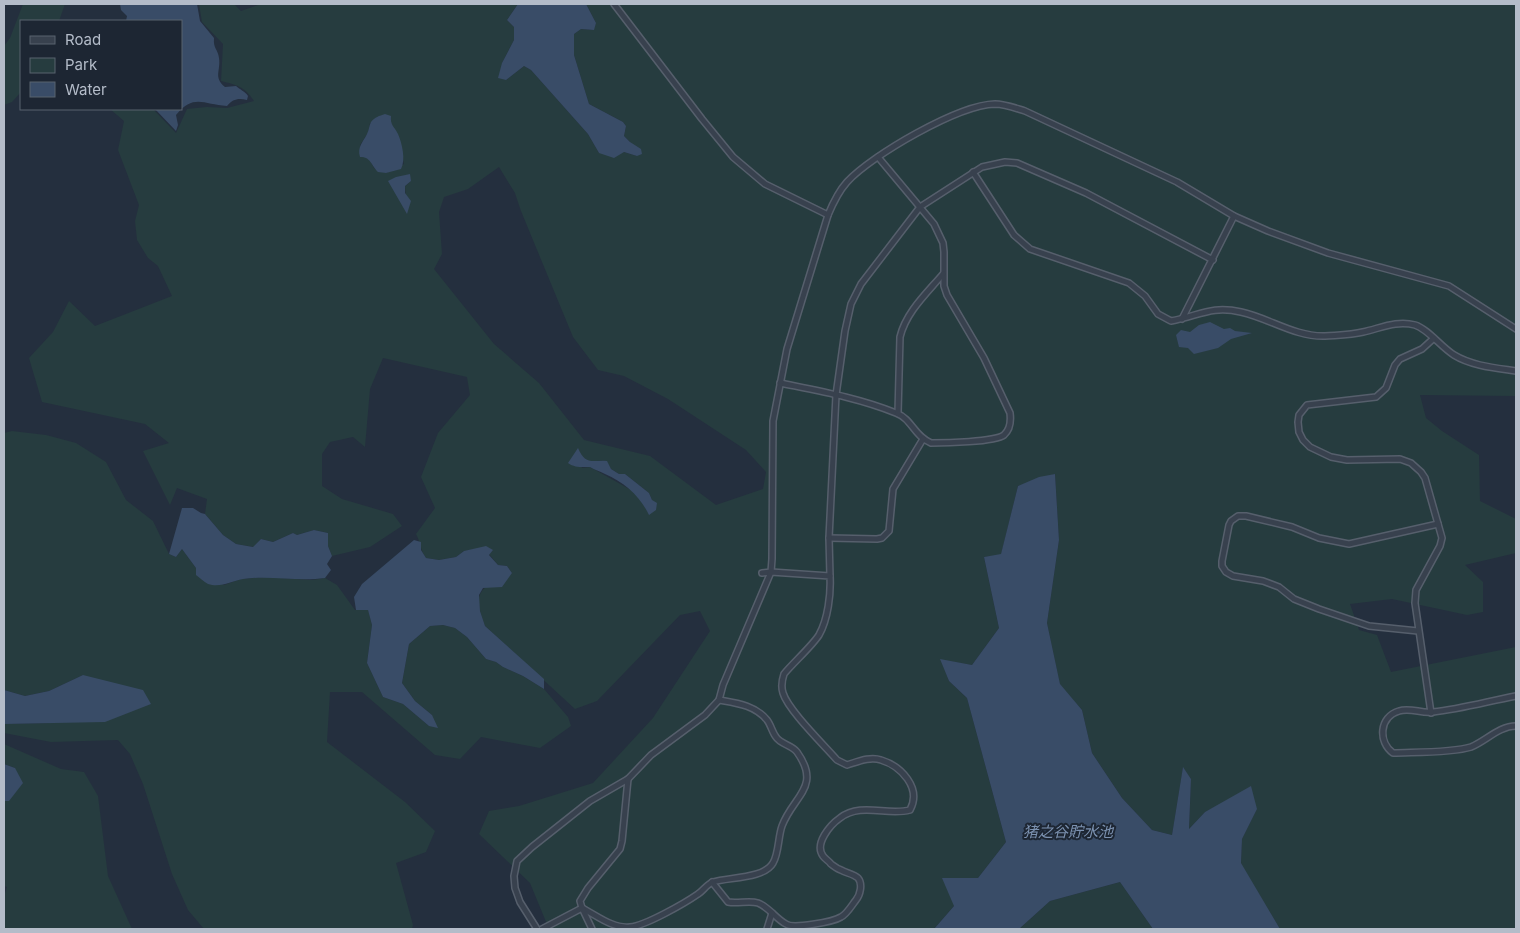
<svg xmlns="http://www.w3.org/2000/svg" width="1520" height="933" font-family="Inter,'Noto Sans JP',sans-serif">
	<style>
		.green { fill: #263c3f; fill-rule: evenodd }
		.water { fill: #394c67 }
		.lines { fill: none; stroke-linecap: round; stroke-linejoin: round }
		.street-casing { stroke: #565f6c; stroke-width: 8 }
		.street { stroke: #38414e; stroke-width: 5 }
		.labels { text-anchor: middle; dominant-baseline: central; stroke-width: 4; stroke-linejoin: round; paint-order: stroke }
		.water-label { font-size: 15px; font-style: italic; fill: #7c92b1; stroke: #1d2633 }
	</style>
	<rect width="100%" height="100%" fill="#242f3e"/>
	<g class="green">
		<polygon points="23,4 65,4 59,21 21,21 21,92 12,102 4,105 4,46 10,38"/>
		<path d="M199 4H234L241 11 261 4H518L507 20 514 27V40L502 63 506 80 524 66 531 70 588 134 599 153 624 152 637 156 630 142 624 136 626 126 623 122 589 104 574 55V34L581 29 593 30 596 23 586 4H1516V396L1420 395 1426 418 1442 431 1479 455 1480 501 1516 519V553L1465 565 1483 582V612L1467 615 1392 599 1350 604 1359 630 1377 635 1391 672 1516 647V929H1280L1241 864 1242 839 1257 809 1217 806 1205 812 1189 829 1191 779 1183 768 1172 835 1152 830 1122 798 1092 753 1082 710 1060 685 1047 623 1059 540 1055 474 1018 486 1001 555 984 557 999 628 972 665 941 660 949 681 967 698 1006 842 978 878 934 929H549L530 883 479 834 489 811 519 806 593 783 653 718 710 631 700 611 680 615 597 701 575 709 485 626C471 589 481 589 512 573L507 566 498 565 489 554 493 550 464 551 456 557 439 560 426 558C420 550 421 543 416 534L435 508 421 477 438 433 470 395 467 377 383 358 370 389 365 447 353 437 330 442 322 454V486L342 499 393 514 402 526 370 547 332 556 328 546V533L314 530 297 535 293 533 273 542 261 539 254 547 236 544 223 535 205 514 207 499 177 488 170 505 143 451 169 443 145 424 42 402 29 358 53 332 69 301 95 326 172 296 158 266 148 258 137 240 135 221 139 205 118 150 124 121 110 109H153L176 133 187 109 207 107 227 108 254 101C244 86 237 85 221 81L223 44 202 22ZM370 123H390C402 140 400 146 404 164L386 173 374 168 370 160 365 157 360 145 368 133ZM499 167 515 193 521 211 573 337 598 370 624 376 668 399 746 450 766 472 763 489 716 505 650 456 584 440 539 383 494 344 434 269 442 254 439 212 444 197 468 189ZM396 177 411 181 405 186 407 213 402 204ZM578 449C586 467 594 459 606 461L611 469 619 474H625L649 493 652 500 649 514 643 503 631 490 590 467 582 468Z"/>
		<polygon points="12,431 46,435 76,443 106,462 126,500 153,521 169,554 176,557 182,549 196,568 224,585 241,579 266,577 312,580 325,578 337,585 355,610 368,609 372,625 367,663 383,697 403,704 429,726 432,715 415,701 402,683 409,644 430,626 443,625 455,628 467,637 486,659 496,662 503,667 523,676 544,689 568,717 571,726 540,748 481,737 460,759 435,755 362,692 330,692 327,742 405,802 435,831 426,852 396,863 413,925 412,929 204,929 188,910 172,874 143,784 130,754 118,740 51,742 4,733 4,724 50,723 83,675 49,691 25,696 4,690 4,433"/>
		<polygon points="4,744 61,769 84,772 98,796 108,876 132,929 4,929 4,896 7,887 4,886 4,801 9,801 15,768 4,764"/>
		<polygon points="1120,882 1153,929 1019,929 1050,901"/>
	</g>
	<g class="water">
		<path d="M120 4H197L200 21 214 38C213 49 218 49 219 58 221 71 213 77 225 87L236 86C240 90 245 91 248 96L247 100C238 98 233 99 227 106 204 105 194 93 176 115L178 125 176 131 155 109H181V21H126L127 16 121 10Z"/>
		<polygon points="518,4 586,4 596,23 594,30 581,29 574,34 574,55 589,104 623,122 626,126 624,136 630,142 641,149 642,154 637,156 624,152 614,158 599,153 588,134 531,70 524,66 506,80 498,78 502,63 514,40 514,27 507,20"/>
		<path d="M385 114 391 116C390 125 394 126 398 134 402 143 406 160 401 169L386 173 378 172C371 165 371 157 360 157 357 147 363 142 367 134 369 130 369 126 371 122 375 117 379 116 385 114Z"/>
		<polygon points="410,174 411,181 405,186 405,193 411,201 407,214 388,181 396,177"/>
		<polygon points="1210,322 1224,329 1230,328 1235,331 1252,333 1231,339 1218,348 1194,354 1188,348 1179,347 1176,335 1181,330 1190,332 1199,325"/>
		<path d="M578 448C586 467 594 459 607 461L611 469 619 474H625L649 493 652 500 657 503 656 510 649 515C640 496 624 482 605 474 599 471 595 470 590 467 582 467 575 468 568 463Z"/>
		<polygon points="1055,474 1059,540 1047,623 1060,684 1082,710 1092,753 1122,798 1152,830 1172,835 1183,767 1191,779 1189,829 1205,812 1251,786 1257,809 1242,839 1241,863 1280,929 1153,929 1120,882 1050,901 1019,929 934,929 954,906 942,878 978,878 1006,842 967,698 949,681 940,659 972,665 999,628 984,557 1001,554 1018,486 1039,477"/>
		<path d="M182 508H193L201 513 205 514 223 535 236 544 253 547 261 539 273 542 293 533 297 535 314 530 328 533V546L332 556 327 564 331 570 325 578C298 582 270 575 243 579 231 581 221 588 208 584 204 582 199 577 196 575V568L182 549 176 557 169 554Z"/>
		<polygon points="414,540 421,542 421,550 426,558 439,560 456,557 464,551 486,546 493,550 489,555 498,565 507,566 512,573 502,587 483,588 479,595 480,611 485,626 544,679 544,689 523,676 503,667 496,662 486,659 467,637 455,628 443,625 430,626 409,644 402,683 415,701 432,715 438,728 429,726 403,704 383,697 367,663 372,625 368,610 356,610 354,597 362,584"/>
		<polygon points="83,675 143,690 151,704 105,722 4,724 4,690 25,696 49,691"/>
		<polygon points="4,764 15,768 23,783 9,801 4,801"/>
	</g>
	<g class="lines">
		<defs>
			<g id="street">
				<polyline points="614,4 702,119 733,157 765,184 828,215"/>
				<path d="M973 172 1014 235 1030 249 1129 283 1145 296 1158 314 1171 321C1199 316 1211 305 1241 312 1269 318 1295 337 1325 336 1338 335 1351 335 1363 332 1381 328 1397 320 1415 325 1428 329 1441 347 1454 355 1472 366 1496 368 1516 371"/>
				<polyline points="1182,319 1234,216"/>
				<path d="M780 383C819 391 859 398 896 413 912 419 914 436 931 443 944 443 995 442 1004 435 1011 429 1011 421 1010 413L984 358 947 295 944 286V252L943 243 934 224 878 157"/>
				<path d="M898 413 900 337C906 312 927 293 943 274"/>
				<polyline points="829,538 877,539 882,538 889,531 893,489 923,439"/>
				<path d="M762 573 771 572 772 559 773 421 787 349 828 215C833 203 838 192 847 182 872 155 958 105 995 104 1005 104 1015 108 1025 111L1177 182 1234 216 1268 231 1328 253 1449 286 1516 329"/>
				<polyline points="830,576 829,538 836,395 845,331 851,304 861,284 920,207 982,167 1005,162 1017,163 1086,193 1213,260"/>
				<polyline points="1418,631 1369,626 1319,609 1294,599 1279,587 1263,581 1233,576 1226,572 1222,566 1222,561 1229,525 1231,521 1238,516 1246,516 1292,527 1319,538 1349,544 1438,524"/>
				<path d="M1516 696C1489 701 1461 709 1433 712 1422 714 1410 707 1399 711 1379 717 1378 742 1393 753 1414 752 1452 753 1471 747 1486 741 1499 726 1516 726"/>
				<polyline points="1431,713 1415,603 1416,590 1440,546 1442,538 1425,478 1421,472 1411,463 1400,459 1347,460 1331,457 1310,447 1303,440 1299,432 1298,422 1299,415 1307,405 1376,397 1386,388 1395,365 1400,359 1422,349 1433,339"/>
				<path d="M582 908C596 915 613 929 630 927 645 926 685 903 698 894 703 891 707 884 713 882 728 877 764 879 773 863 779 853 778 837 782 826 793 796 822 787 797 752 792 745 780 744 776 737 772 732 771 725 767 720 755 705 736 703 719 700"/>
				<path d="M537 929 520 902 515 888 514 876 517 861 532 847 590 801 628 779 651 755 705 715 719 700 723 685 771 572 830 576C831 594 828 619 819 635 812 646 793 663 784 674 782 680 781 687 783 693 788 710 824 745 837 760L847 765C857 762 870 756 881 760 901 766 922 788 910 810 887 816 861 802 840 818 830 825 814 844 823 856 825 859 829 861 831 864 834 866 837 869 841 870 846 873 854 874 858 878 863 884 860 895 856 900 852 905 847 914 841 917 833 922 793 929 786 924 776 919 769 907 758 903 749 900 738 904 728 902L712 882"/>
				<polyline points="542,929 582,908"/>
				<polyline points="592,929 582,908 580,901 588,888 620,849 622,841 628,779"/>
				<polyline points="767,929 772,913"/>
			</g>
		</defs>
		<use href="#street" class="street-casing"/>
		<use href="#street" class="street"/>
	</g>
	<g class="labels">
		<g class="water-label">
			<text x="1068" y="831">猪之谷貯水池</text>
		</g>
	</g>
	<rect width="1520" height="933" fill="none" stroke="#b4bcc9" stroke-width="10"/>
	<rect x="20" y="20" width="162" height="90" fill="#1d2633" stroke="#59626f"/>
	<rect x="30" y="36" width="25" height="8" fill="#38414e" stroke="#59626f"/>
	<text x="65" y="45" font-size="15" fill="#b4bcc9">Road</text>
	<rect x="30" y="58" width="25" height="15" fill="#263c3f" stroke="#59626f"/>
	<text x="65" y="70" font-size="15" fill="#b4bcc9">Park</text>
	<rect x="30" y="82" width="25" height="15" fill="#394c67" stroke="#59626f"/>
	<text x="65" y="95" font-size="15" fill="#b4bcc9">Water</text>
</svg>
